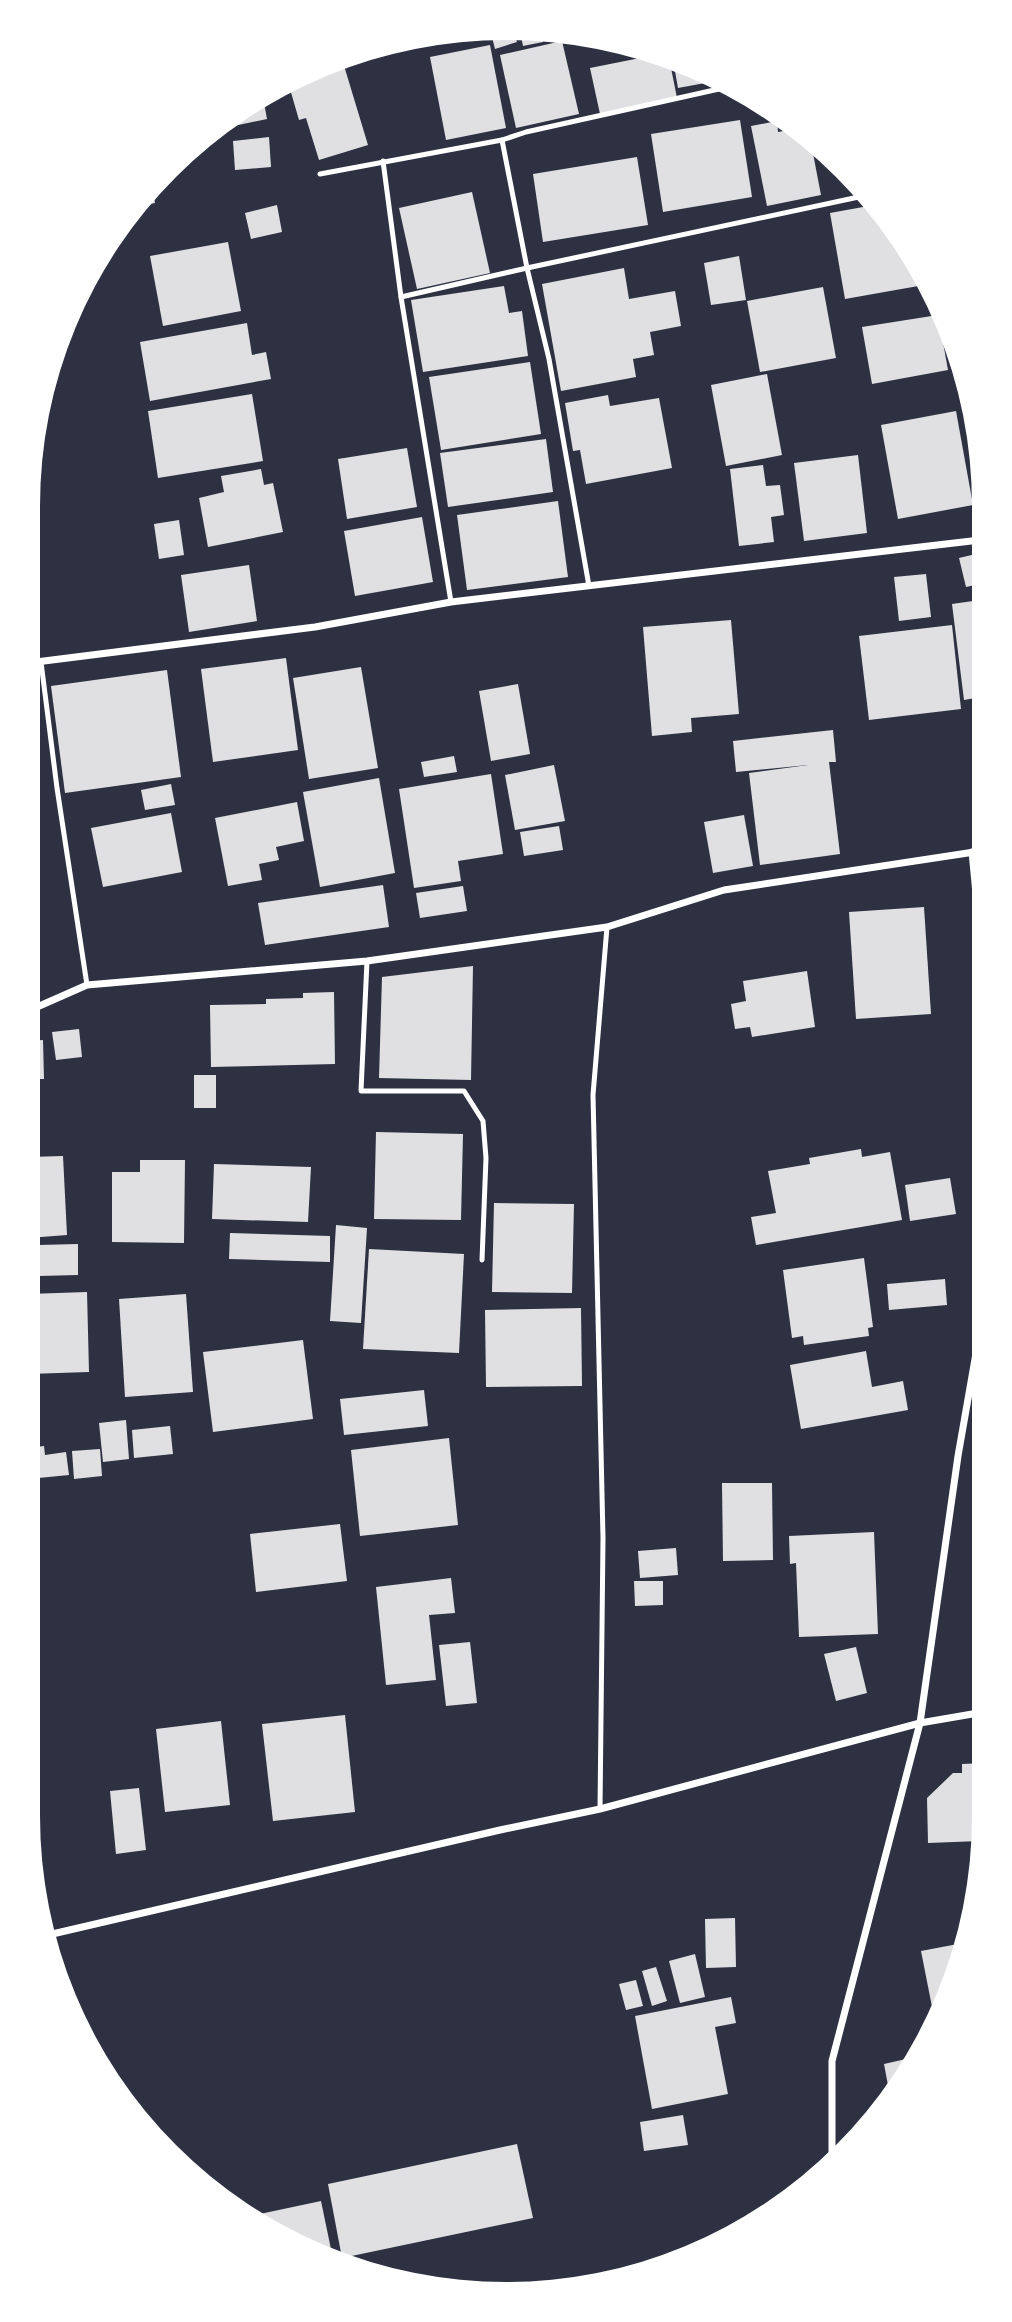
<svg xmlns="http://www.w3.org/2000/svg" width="1012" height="2322" font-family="'IBM Plex Serif',serif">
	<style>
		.building { fill: #e0e0e3 }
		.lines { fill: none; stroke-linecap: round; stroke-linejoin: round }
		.service { stroke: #fff; stroke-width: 5 }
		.minor { stroke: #fff; stroke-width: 7 }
	</style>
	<rect width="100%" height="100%" fill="#2d3142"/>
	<g class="building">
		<polygon points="490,29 513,30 517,42 495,49"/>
		<polygon points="520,31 540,31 543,42 523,46"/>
		<polygon points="562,41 579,114 516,128 500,55"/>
		<polygon points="490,45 506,128 446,140 430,57"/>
		<polygon points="660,54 669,58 677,98 600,114 590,68"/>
		<polygon points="342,59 368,145 319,160 306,118 299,120 288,82"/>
		<polygon points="673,60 716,81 678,88"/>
		<polygon points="263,97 267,119 210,131 215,127"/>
		<polygon points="740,120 752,197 663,212 651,134"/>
		<polygon points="777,121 778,132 795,129 811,143 821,195 767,206 751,126"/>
		<polygon points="269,137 271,167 235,170 233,141"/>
		<polygon points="637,157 648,225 543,242 533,174"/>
		<polygon points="152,186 155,203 135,207 147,191"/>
		<polygon points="472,192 490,273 417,289 399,208"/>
		<polygon points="277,205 282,232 251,239 245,213"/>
		<polygon points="874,205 924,285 845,299 830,213"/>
		<polygon points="228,242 241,311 163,326 150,256"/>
		<polygon points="739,256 746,300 711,305 704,263"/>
		<polygon points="624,268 629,299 675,291 681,326 650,332 654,355 633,359 636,377 561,391 542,284"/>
		<polygon points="504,286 509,313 522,311 528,356 423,372 411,300"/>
		<polygon points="823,287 836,358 760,372 747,301"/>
		<polygon points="938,315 948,370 872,384 862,327"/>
		<polygon points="247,323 252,355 266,352 271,379 150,401 140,342"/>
		<polygon points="530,362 541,434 441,450 429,377"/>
		<polygon points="767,374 782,455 726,466 711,385"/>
		<polygon points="252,394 263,461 158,478 148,411"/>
		<polygon points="608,395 610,406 659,398 672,468 586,484 580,450 573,451 565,403"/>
		<polygon points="956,411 973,505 898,519 881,425"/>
		<polygon points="546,439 553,492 448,507 440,453"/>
		<polygon points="407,448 417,507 347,519 338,459"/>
		<polygon points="858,455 867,533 804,541 794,463"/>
		<polygon points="763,465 766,486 780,485 784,515 771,517 774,542 739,546 730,469"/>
		<polygon points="261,469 264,485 273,483 283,532 208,547 199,498 224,492 221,476"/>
		<polygon points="558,501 568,577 467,590 457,515"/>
		<polygon points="422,517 433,582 355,596 344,531"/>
		<polygon points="179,520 184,555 159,559 154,524"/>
		<polygon points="980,553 980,584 966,587 959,558"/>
		<polygon points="249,565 257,621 189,632 181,575"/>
		<polygon points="926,574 931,617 899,621 894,577"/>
		<polygon points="980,600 981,697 964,700 952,604"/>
		<polygon points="731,620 739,714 691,718 692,732 652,736 643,627"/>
		<polygon points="952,625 961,709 869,720 859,636"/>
		<polygon points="286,658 298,750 213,762 201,669"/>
		<polygon points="361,667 378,768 309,779 293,678"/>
		<polygon points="167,670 181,777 65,793 51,686"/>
		<polygon points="518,684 530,754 491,761 479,691"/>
		<polygon points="833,730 836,762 829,762 840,854 760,865 749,773 808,765 736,772 733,741"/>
		<polygon points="454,756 457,772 424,777 421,762"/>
		<polygon points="554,765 565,821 515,830 505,775"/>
		<polygon points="491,774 503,854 458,861 461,881 414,888 399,789"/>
		<polygon points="379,778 395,873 320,887 303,792"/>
		<polygon points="171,784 175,805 145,810 141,790"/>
		<polygon points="297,802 304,841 276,847 279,860 259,864 262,880 228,886 215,818"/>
		<polygon points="171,813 182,872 103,887 91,828"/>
		<polygon points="744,815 753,866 713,873 704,822"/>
		<polygon points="559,826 563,850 524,856 520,832"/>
		<polygon points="383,885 389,927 265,945 258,903"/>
		<polygon points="463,886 467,911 420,918 416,893"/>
		<polygon points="924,907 931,1014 856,1019 849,912"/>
		<polygon points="473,966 471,1080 379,1078 382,977"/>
		<polygon points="807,971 815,1027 752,1037 750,1027 735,1029 731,1004 746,1001 743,981"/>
		<polygon points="334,992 335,1064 211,1067 210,1005 266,1004 266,999 303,998 303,993"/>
		<polygon points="79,1029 82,1057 56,1060 52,1032"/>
		<polygon points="43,1040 44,1079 28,1079 28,1041"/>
		<rect x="194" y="1075" width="22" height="33"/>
		<polygon points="376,1132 463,1134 461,1220 374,1219"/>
		<polygon points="861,1149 862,1157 890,1152 902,1220 756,1245 751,1217 776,1213 768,1171 810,1164 809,1158"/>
		<polygon points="63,1156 67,1235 28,1238 28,1157"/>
		<polygon points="140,1160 185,1160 184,1243 112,1242 112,1172 140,1172"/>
		<polygon points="214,1164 311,1167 308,1222 212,1219"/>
		<polygon points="950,1178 956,1214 910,1221 905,1185"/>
		<polygon points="494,1203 574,1204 572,1293 492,1292"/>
		<polygon points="336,1225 367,1228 361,1323 330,1321"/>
		<polygon points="230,1233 330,1236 330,1262 229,1259"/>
		<polygon points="78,1244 78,1275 39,1276 38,1245"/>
		<polygon points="369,1249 464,1254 459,1353 363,1349"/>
		<polygon points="864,1258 873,1327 868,1328 869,1336 804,1345 803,1336 792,1338 783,1270"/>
		<polygon points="945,1279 947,1305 889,1310 887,1284"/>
		<polygon points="87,1292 89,1372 28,1374 28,1294"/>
		<polygon points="186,1294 193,1392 125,1397 119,1299"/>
		<polygon points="581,1308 582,1386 486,1387 485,1310"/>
		<polygon points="303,1340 313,1419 213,1432 203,1352"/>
		<polygon points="866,1351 872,1387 903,1381 908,1410 801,1429 790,1365"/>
		<polygon points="424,1390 428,1426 344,1435 340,1399"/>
		<polygon points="126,1420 129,1459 103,1462 99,1423"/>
		<polygon points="170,1426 173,1454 134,1458 132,1430"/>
		<polygon points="449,1438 458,1525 360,1536 351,1450"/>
		<polygon points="44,1446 45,1455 66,1452 69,1475 28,1479 28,1448"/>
		<polygon points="100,1449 102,1476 74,1479 72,1451"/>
		<polygon points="722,1483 772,1483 773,1560 723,1561"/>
		<polygon points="340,1524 347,1581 256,1592 250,1534"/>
		<polygon points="874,1532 878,1634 799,1637 796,1563 790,1564 789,1536"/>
		<polygon points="676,1548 678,1575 640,1578 638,1551"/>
		<polygon points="451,1578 455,1613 429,1615 436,1680 386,1685 376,1587"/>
		<polygon points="634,1581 663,1581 663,1605 635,1606"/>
		<polygon points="470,1642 477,1703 446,1706 439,1645"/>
		<polygon points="856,1647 867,1693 836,1701 824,1654"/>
		<polygon points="345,1715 355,1812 273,1821 262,1724"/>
		<polygon points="221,1721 230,1805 165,1812 156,1729"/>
		<polygon points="984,1763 984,1816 980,1841 928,1843 927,1798 953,1773 962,1773 962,1764"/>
		<polygon points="139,1788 146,1850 116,1854 110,1791"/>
		<polygon points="735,1918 736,1967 706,1968 705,1919"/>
		<polygon points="963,1943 958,1970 935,2022 921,1951"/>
		<polygon points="695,1954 705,1997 680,2003 669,1961"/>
		<polygon points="656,1967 667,2001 652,2006 642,1971"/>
		<polygon points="636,1980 643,2006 626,2010 619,1984"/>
		<polygon points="731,1997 736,2023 715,2027 728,2094 652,2109 635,2016"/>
		<polygon points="919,2056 890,2096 884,2064"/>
		<polygon points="683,2115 688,2145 644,2151 640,2122"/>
		<polygon points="517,2144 533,2218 342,2258 328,2184"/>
		<polygon points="321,2201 332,2254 267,2230 250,2216"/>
	</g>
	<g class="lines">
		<g class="service">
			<polyline points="502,140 527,268 549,359 589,586"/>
			<polyline points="383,161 401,297 451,602"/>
			<polyline points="320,174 502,140 526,132 728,87"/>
			<polyline points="401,297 527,268 868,195"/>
			<polyline points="41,662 57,788 87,985"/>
			<polyline points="367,961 361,1091 464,1091 483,1121 486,1158 482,1260"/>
			<polyline points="600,1809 603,1538 593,1095 607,927"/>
		</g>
		<g class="minor">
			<polyline points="28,663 315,627 451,602 980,540"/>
			<polyline points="972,852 981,946"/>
			<polyline points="28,1011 87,985 367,961 607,927 724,890 981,851"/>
			<polyline points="48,1935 500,1830 600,1809 920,1723 984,1712"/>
			<polyline points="832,2159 832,2061 920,1723 958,1456 982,1319"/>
		</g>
	</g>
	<path d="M0 0H1012V2322H0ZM506 40H506A466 466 0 0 1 972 506V1816A466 466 0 0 1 506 2282H506A466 466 0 0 1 40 1816V506A466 466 0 0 1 506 40Z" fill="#fff" fill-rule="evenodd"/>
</svg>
